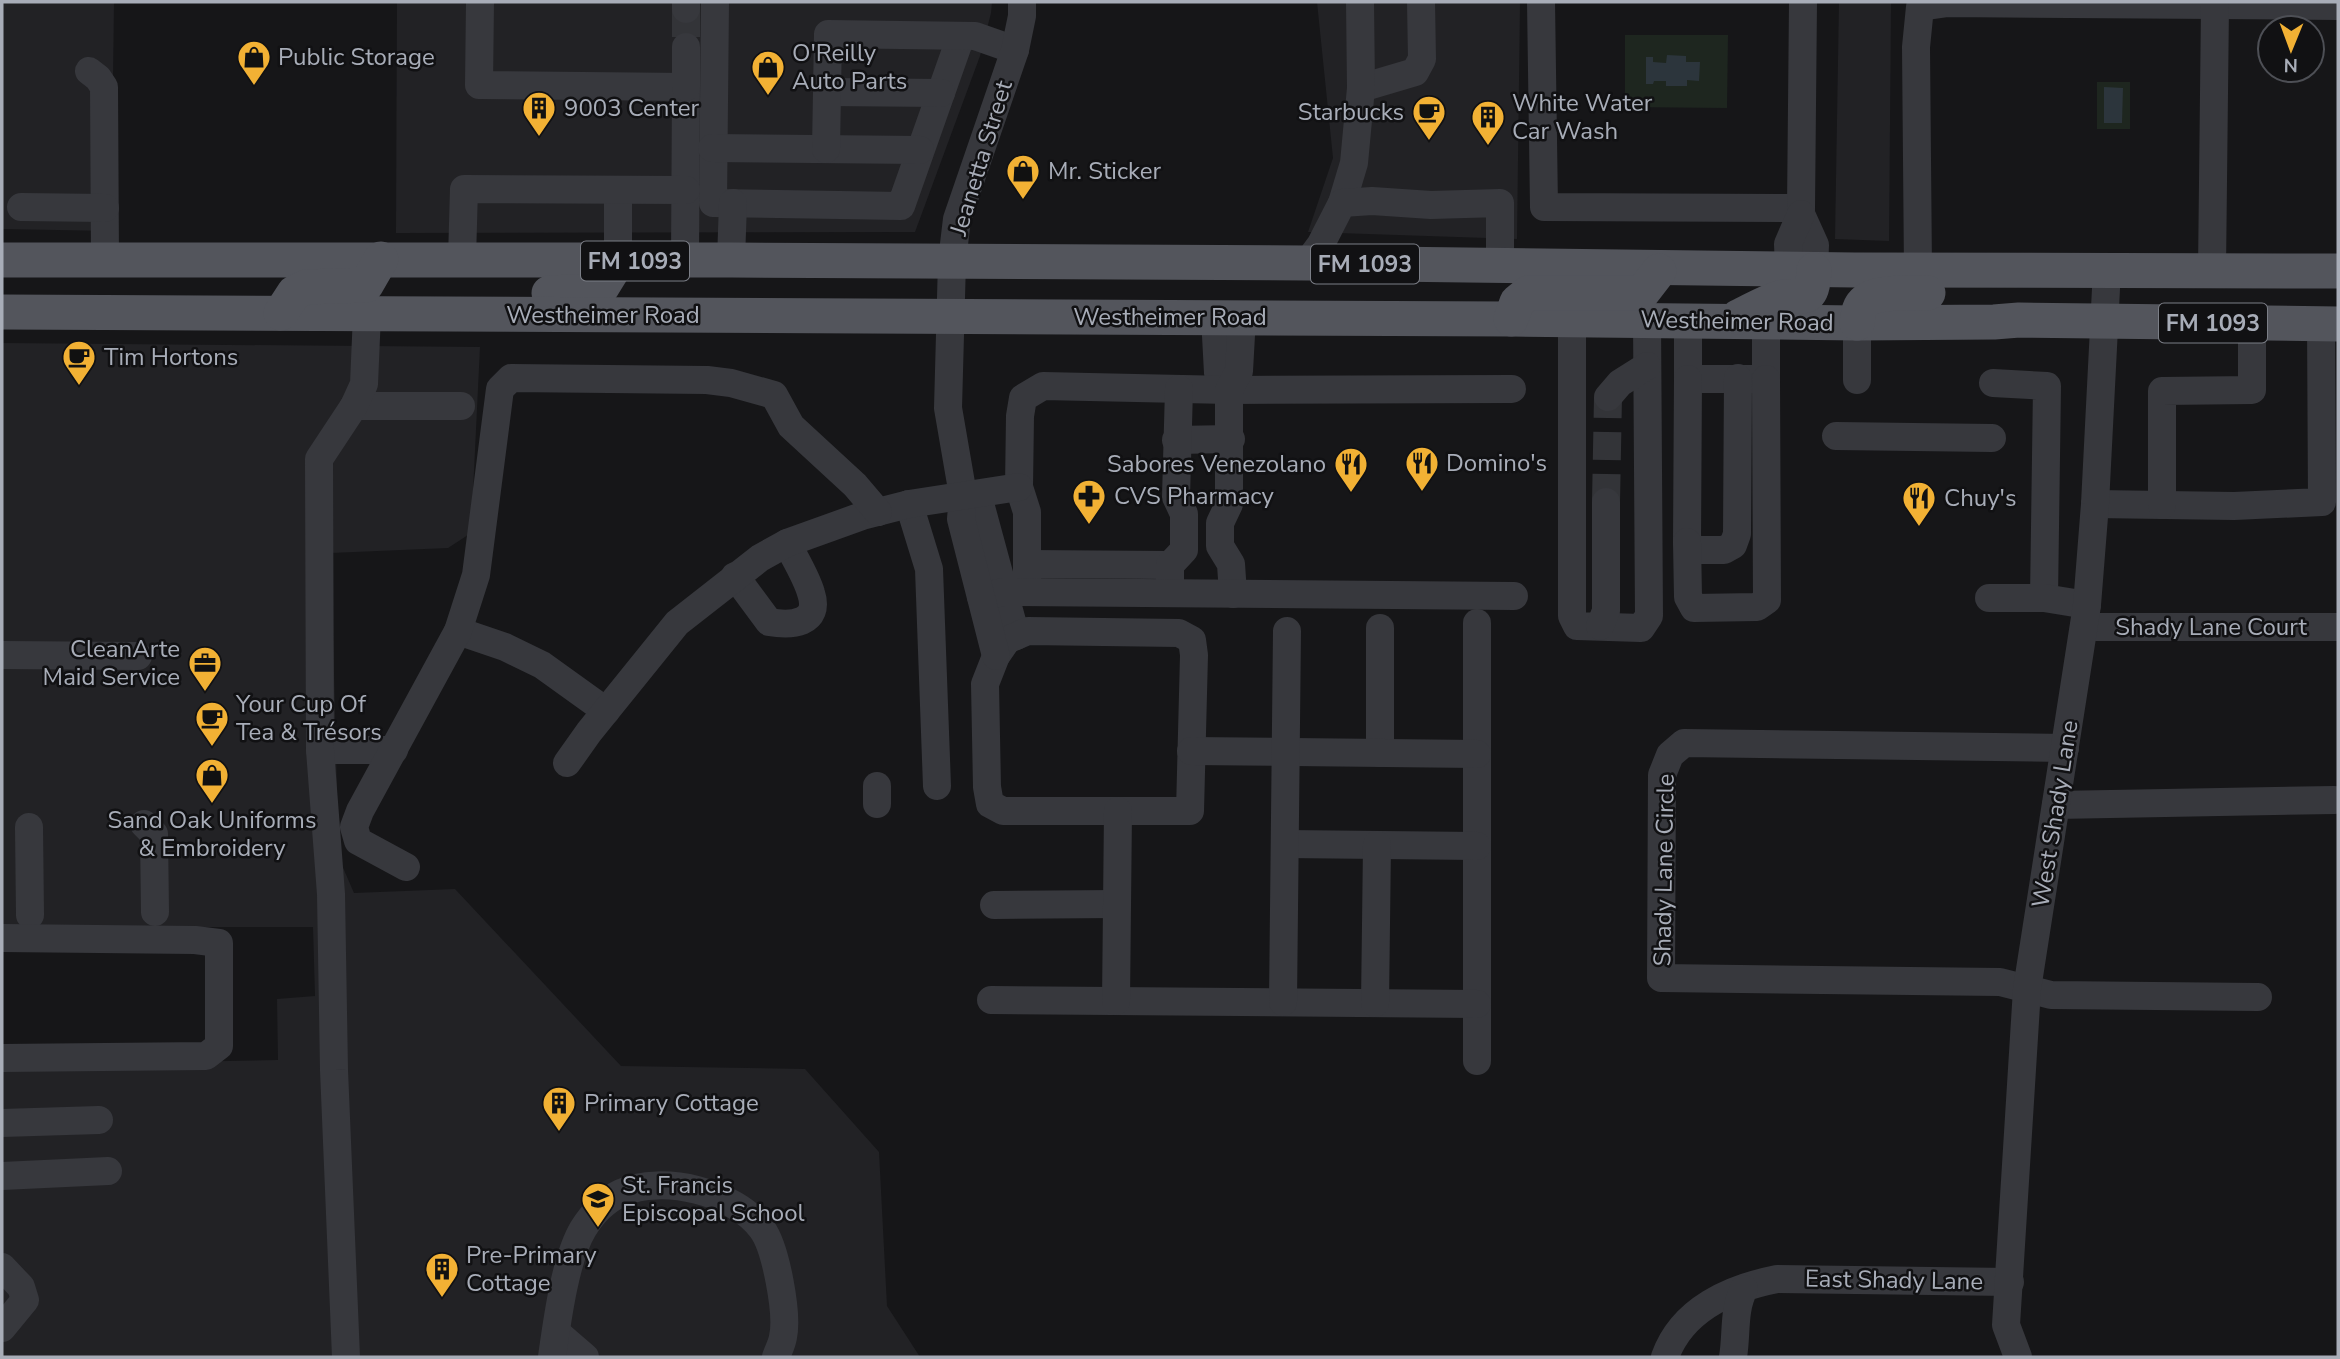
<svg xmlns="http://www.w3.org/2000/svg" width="2340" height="1359" font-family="'Nunito Sans',sans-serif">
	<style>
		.built { fill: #222225 }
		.green { fill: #1e261f }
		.water { fill: #2c353c }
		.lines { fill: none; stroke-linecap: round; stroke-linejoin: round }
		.minor-tunnel { stroke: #333438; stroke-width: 28; stroke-dasharray: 28 14; stroke-linecap: butt }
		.minor { stroke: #37383d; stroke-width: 28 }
		.major { stroke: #53555c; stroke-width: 35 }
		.labels { text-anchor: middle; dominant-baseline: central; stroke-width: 5; stroke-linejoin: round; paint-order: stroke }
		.shield { fill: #111113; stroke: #7b7e86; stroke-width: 2 }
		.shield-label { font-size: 23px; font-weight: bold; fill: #a8adb8 }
		.poi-label { font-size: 24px; fill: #a8adb8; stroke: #111113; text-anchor: start }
		.street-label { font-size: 24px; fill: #a8adb8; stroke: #111113 }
	</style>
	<rect width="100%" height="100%" fill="#161618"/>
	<g class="built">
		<polygon points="2,2 114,2 111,231 2,229"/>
		<polygon points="397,2 992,2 991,13 980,56 915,232 396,233"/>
		<polygon points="1317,2 1520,2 1517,239 1308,232 1333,158"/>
		<polygon points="1839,2 1891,2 1889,241 1835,239"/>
		<polygon points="2,343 480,347 471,533 448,548 331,553 338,832 341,863 354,893 455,889 621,1066 805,1069 879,1152 887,1306 920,1357 2,1357 2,1065 278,1060 277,999 315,996 313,927 2,927"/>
	</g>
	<g class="green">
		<polygon points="1625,35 1728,35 1727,108 1625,107"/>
		<rect x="2097" y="82" width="33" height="47"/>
	</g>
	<g class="water">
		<polygon points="1667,55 1686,56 1686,62 1700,62 1699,81 1687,80 1687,86 1666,86 1666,81 1654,81 1653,84 1646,84 1646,57 1653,57 1653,62 1666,63"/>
		<polygon points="2104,87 2123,88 2122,123 2104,123"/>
	</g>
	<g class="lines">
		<g class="minor-tunnel">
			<polyline points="686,9 686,47"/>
			<polyline points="1606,502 1608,397"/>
		</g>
		<g class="minor">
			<polyline points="480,2 479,85 686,87 685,261"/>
			<polyline points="686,2 686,9"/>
			<polyline points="715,2 713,203 901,206 961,36"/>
			<polyline points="1541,2 1544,207 1801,208 1801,214 1815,245 1814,270"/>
			<polyline points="89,71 98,78 104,87 105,259"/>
			<polyline points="686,87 686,47"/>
			<polyline points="1361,88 1415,72 1422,59 1421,2"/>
			<polyline points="827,92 941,93"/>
			<polyline points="712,148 920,150"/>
			<polyline points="826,149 828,34 975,36 1015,50"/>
			<polyline points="618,190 618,261"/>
			<polyline points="1342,203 1354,163 1361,88 1360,2"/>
			<polyline points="21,207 105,208"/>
			<polyline points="1801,208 1803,2"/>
			<polyline points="462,259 464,189 686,190"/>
			<polyline points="731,260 733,203"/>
			<polyline points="1307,263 1321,244 1342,203 1372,201 1431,205 1500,203 1500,266"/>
			<polyline points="1789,269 1788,244 1801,214"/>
			<polyline points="1918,270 1916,47 1920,7 1948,3 2338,6"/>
			<polyline points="2212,270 2215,5"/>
			<polyline points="1215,317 1218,373 1229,390"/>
			<polyline points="1572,319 1572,616 1577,626 1641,628 1649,616 1647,320"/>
			<polyline points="1688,320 1688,379 1766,379 1766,322"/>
			<polyline points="1857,323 1857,380"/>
			<polyline points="1688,379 1687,542 1696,550 1724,550 1733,545 1737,534 1738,378"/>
			<polyline points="1993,383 2047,386 2044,598"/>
			<polyline points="1608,397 1620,383 1647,366"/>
			<polyline points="354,406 461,406"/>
			<polyline points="1836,436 1992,438"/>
			<polyline points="1176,440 1231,439"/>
			<polyline points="963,495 981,507 1016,636"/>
			<polyline points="909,504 929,569 937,786"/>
			<polyline points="2095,504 2234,506 2322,502 2321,323"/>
			<polyline points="2162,505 2162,391 2252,390 2252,323"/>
			<polyline points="1687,542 1688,597 1694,608 1757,607 1767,600 1766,379"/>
			<polyline points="1027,564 1170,565"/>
			<path d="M735 576 769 622C791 626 821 624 811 593 806 576 795 559 787 543"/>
			<polyline points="1027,592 1027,512 1019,487 1020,416 1023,398 1043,386 1229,390 1512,389"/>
			<polyline points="1170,593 1170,565 1184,550 1184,514 1176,497 1179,389"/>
			<polyline points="1233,594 1231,564 1220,546 1220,523 1229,504 1229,390 1239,371 1242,317"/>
			<polyline points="981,597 1003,592 1514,596"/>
			<polyline points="1989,598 2044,598 2087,605"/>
			<polyline points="1477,623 1477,1061"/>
			<polyline points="1600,626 1606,611 1606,502"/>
			<polyline points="2084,627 2338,627"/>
			<polyline points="1380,628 1380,753"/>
			<polyline points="458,631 505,647 542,665 606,711"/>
			<polygon points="1028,631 1179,633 1192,640 1194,655 1190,811 1003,811 990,804 987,787 985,684 996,656 1007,640"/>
			<polyline points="2,655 138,656"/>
			<polyline points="996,656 961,519 963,495 948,408 952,261 957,219 1015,50 1022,16 1022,2"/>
			<polyline points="2065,748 1684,743 1670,755 1662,775 1661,978 2000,982 2051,995 2258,997"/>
			<polyline points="320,750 394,750"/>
			<polyline points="1191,751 1477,754"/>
			<polyline points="567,763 589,732 677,623 760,558 787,543 862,516 909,504 1019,487"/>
			<polyline points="877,804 877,786"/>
			<polyline points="2056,805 2334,800"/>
			<polyline points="144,824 154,834 155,912"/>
			<polyline points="29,827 30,915"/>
			<polyline points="1285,844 1477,846"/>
			<polyline points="406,867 358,841 354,827 360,811 458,631 476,575 500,389 511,378 707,380 731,383 774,395 791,426 855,485 878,512"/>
			<polyline points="994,905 1117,904"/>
			<polyline points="2,938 195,940 219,943 219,1046 206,1056 2,1058"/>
			<polyline points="991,1000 1477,1004"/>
			<polyline points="1116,1001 1118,811"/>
			<polyline points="1283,1002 1287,631"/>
			<polyline points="1375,1003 1377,845"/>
			<polyline points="2,1123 99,1120"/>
			<polyline points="2,1176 108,1171"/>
			<polyline points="2,1267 21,1287 25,1300 2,1328"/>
			<polyline points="556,1332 585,1357"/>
			<polyline points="346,1357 334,1070 331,894 320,750 319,459 354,406 364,384 367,314"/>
			<path d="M552 1357C557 1322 565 1259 583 1229 592 1214 606 1200 621 1193 663 1174 735 1192 762 1229 776 1248 788 1314 783 1337 782 1344 778 1351 776 1357"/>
			<path d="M1665 1357C1682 1309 1731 1288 1777 1279L2010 1282"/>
			<path d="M1733 1357C1737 1334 1733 1310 1744 1289"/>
			<polyline points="2018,1357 2006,1325 2027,989 2087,605 2095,504 2107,269"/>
		</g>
		<g class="major">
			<polyline points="2,260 731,260 1307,263 1855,270 2338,271"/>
			<polyline points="549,293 596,291 602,287 618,261"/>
			<polyline points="2,312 1511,319 1857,323 1994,322 2019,320 2338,324"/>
			<polyline points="281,313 294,293 306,287 366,285 381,259"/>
			<path d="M1738 317C1751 311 1765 302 1779 298 1804 292 1812 307 1814 270"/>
			<polyline points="1511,319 1517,302 1528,293 1642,293 1659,271"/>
			<path d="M1857 323C1858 318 1858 310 1861 306 1870 289 1910 294 1928 293"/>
		</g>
	</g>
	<defs>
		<symbol id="shop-pin" viewBox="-11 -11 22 30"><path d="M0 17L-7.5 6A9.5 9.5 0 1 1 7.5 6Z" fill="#f2b134" stroke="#111113"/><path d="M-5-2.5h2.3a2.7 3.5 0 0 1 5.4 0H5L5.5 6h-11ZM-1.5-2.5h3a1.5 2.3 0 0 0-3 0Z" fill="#111"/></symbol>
		<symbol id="building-pin" viewBox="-11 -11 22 30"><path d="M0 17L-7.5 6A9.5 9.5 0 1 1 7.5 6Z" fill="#f2b134" stroke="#111113"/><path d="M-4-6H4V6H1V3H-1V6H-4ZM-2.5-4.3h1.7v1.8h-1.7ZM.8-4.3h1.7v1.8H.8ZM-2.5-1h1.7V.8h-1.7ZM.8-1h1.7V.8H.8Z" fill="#111"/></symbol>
		<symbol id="cafe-pin" viewBox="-11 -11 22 30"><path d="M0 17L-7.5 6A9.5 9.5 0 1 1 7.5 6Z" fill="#f2b134" stroke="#111113"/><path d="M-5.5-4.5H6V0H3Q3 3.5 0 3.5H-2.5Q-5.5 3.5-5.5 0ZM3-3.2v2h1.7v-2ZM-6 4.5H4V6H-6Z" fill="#111"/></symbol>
		<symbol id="restaurant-pin" viewBox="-11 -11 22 30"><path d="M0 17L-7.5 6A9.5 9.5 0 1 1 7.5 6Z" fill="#f2b134" stroke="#111113"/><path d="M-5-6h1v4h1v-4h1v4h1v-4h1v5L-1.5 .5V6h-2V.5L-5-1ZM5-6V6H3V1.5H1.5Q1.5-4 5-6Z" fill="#111"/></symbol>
		<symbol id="pharmacy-pin" viewBox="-11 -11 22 30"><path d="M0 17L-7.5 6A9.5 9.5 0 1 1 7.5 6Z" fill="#f2b134" stroke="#111113"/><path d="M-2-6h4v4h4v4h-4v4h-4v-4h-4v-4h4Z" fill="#111"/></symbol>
		<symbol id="office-pin" viewBox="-11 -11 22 30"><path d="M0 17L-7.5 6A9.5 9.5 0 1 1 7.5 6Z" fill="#f2b134" stroke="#111113"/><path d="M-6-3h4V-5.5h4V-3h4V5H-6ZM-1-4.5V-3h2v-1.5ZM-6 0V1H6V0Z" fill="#111"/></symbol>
		<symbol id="school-pin" viewBox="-11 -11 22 30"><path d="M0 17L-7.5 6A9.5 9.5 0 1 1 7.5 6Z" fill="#f2b134" stroke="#111113"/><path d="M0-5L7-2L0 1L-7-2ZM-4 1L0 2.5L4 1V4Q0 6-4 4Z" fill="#111"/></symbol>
	</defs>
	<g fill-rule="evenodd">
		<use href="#shop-pin" x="235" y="38" width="38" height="52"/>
		<use href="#shop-pin" x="749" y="48" width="38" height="52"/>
		<use href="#building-pin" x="520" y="89" width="38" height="52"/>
		<use href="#cafe-pin" x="1410" y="93" width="38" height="52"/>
		<use href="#building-pin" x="1469" y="98" width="38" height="52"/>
		<use href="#shop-pin" x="1004" y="152" width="38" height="52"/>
		<use href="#cafe-pin" x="60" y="338" width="38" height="52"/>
		<use href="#restaurant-pin" x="1403" y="444" width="38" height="52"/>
		<use href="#restaurant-pin" x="1332" y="445" width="38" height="52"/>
		<use href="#pharmacy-pin" x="1070" y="477" width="38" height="52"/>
		<use href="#restaurant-pin" x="1900" y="479" width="38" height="52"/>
		<use href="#office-pin" x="186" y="644" width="38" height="52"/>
		<use href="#cafe-pin" x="193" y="699" width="38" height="52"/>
		<use href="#shop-pin" x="193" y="756" width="38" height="52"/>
		<use href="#building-pin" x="540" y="1084" width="38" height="52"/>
		<use href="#school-pin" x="579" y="1180" width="38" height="52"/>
		<use href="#building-pin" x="423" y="1250" width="38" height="52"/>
	</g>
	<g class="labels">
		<g class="shield">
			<rect x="581" y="241.5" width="108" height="39" rx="5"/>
			<rect x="1311" y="244.5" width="108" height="39" rx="5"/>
			<rect x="2159" y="303.5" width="108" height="39" rx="5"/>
		</g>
		<g class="shield-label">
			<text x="635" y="261">FM 1093</text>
			<text x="1365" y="264">FM 1093</text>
			<text x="2213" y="323">FM 1093</text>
		</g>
		<g class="poi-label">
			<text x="792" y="53">O'Reilly<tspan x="792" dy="28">Auto Parts</tspan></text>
			<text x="278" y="57">Public Storage</text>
			<text x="1512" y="103">White Water<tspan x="1512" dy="28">Car Wash</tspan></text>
			<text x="564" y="108">9003 Center</text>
			<text x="1404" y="112" text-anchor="end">Starbucks</text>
			<text x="1048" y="171">Mr. Sticker</text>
			<text x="104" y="357">Tim Hortons</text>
			<text x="1446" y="463">Domino's</text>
			<text x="1326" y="464" text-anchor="end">Sabores Venezolano</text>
			<text x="1114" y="496">CVS Pharmacy</text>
			<text x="1944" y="498">Chuy's</text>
			<text x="180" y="649" text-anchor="end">CleanArte<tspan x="180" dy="28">Maid Service</tspan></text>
			<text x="236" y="704">Your Cup Of<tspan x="236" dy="28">Tea &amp; Trésors</tspan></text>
			<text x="212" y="820" text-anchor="middle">Sand Oak Uniforms<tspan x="212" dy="28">&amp; Embroidery</tspan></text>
			<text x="584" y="1103">Primary Cottage</text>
			<text x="622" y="1185">St. Francis<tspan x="622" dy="28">Episcopal School</tspan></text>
			<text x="466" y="1255">Pre-Primary<tspan x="466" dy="28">Cottage</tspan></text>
		</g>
		<g class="street-label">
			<text transform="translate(981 158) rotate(-73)">Jeanetta Street</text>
			<text x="603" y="315">Westheimer Road</text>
			<text x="1170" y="317">Westheimer Road</text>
			<text transform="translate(1737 321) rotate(1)">Westheimer Road</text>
			<text x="2211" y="627">Shady Lane Court</text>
			<text transform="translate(2055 814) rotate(-81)">West Shady Lane</text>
			<text transform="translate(1664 870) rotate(-89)">Shady Lane Circle</text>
			<text transform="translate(1894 1280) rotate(1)">East Shady Lane</text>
		</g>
	</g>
	<rect width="2340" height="1359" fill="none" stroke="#a8adb8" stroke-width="7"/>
	<g transform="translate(2291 49) rotate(181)"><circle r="33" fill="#111113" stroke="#4d4f55" stroke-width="2"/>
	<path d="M0-5L12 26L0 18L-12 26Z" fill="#f2b134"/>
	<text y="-10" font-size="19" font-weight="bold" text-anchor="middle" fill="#a8adb8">N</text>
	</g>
</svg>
